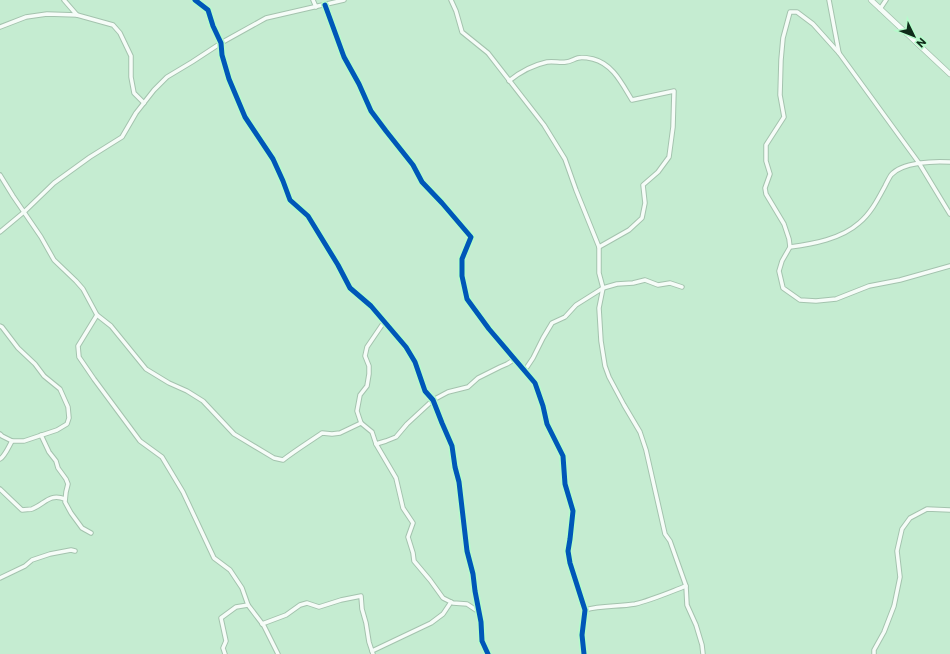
<svg xmlns="http://www.w3.org/2000/svg" width="950" height="654" font-family="Commissioner,sans-serif">
	<style>
		.lines { fill: none; stroke-linecap: round; stroke-linejoin: round }
		.minor-casing { stroke: #a4c3ae; stroke-width: 5.5 }
		.tertiary-casing { stroke: #a4c3ae; stroke-width: 6 }
		.minor { stroke: #f6fcf8; stroke-width: 3.5 }
		.tertiary { stroke: #f6fcf8; stroke-width: 4.5 }
		.cycleway-casing { stroke: #b6fbcb; stroke-width: 8 }
		.cycleway { stroke: #0057b8; stroke-width: 5 }
	</style>
	<rect width="100%" height="100%" fill="#c5ecd1"/>
	<g class="lines">
		<defs>
			<g id="minor">
				<polyline points="64,0 77,15"/>
				<polyline points="195,0 208,10 213,26 221,43 222,55 229,79 245,117 273,159 283,181 290,200 308,216 338,265 350,288 371,306 406,347 415,362 425,391 433,400 442,423 452,446 455,467 459,482 467,551 473,574 475,591 481,622 482,641 488,654"/>
				<polyline points="313,0 316,7"/>
				<polyline points="451,0 456,11 462,32 488,53 544,125 565,159 576,190 599,247 599,273 603,288 599,308 601,341 605,366 609,377 624,405 640,432 646,450 665,534 670,541 686,586 687,605 696,625 702,645 703,654"/>
				<polyline points="829,0 839,53 919,163 950,214"/>
				<polyline points="325,5 344,57 359,84 371,111 386,131 413,165 422,182 442,203 471,237 462,259 462,276 467,299 489,329 535,383 543,406 547,424 563,456 565,484 573,511 570,539 568,551 570,563 585,610 582,635 584,654"/>
				<polyline points="880,9 886,0"/>
				<polyline points="0,27 26,17 47,14 77,15 113,25 120,33 131,56 131,77 134,93 144,103"/>
				<polyline points="839,53 813,24 797,12 790,12 783,38 781,60 780,95 784,117 766,145 766,161 770,174 765,188 766,194 784,224 789,239 790,247 782,261 779,271 783,288 800,300 816,301 836,299 869,286 900,280 950,266"/>
				<path d="M509 81C520 72 533 65 547 62 554 61 560 63 566 62 570 62 574 59 578 58 582 57 588 58 593 59 613 64 622 84 632 100L674 91 673 127 669 157 658 172 643 185 645 203 642 218 629 230 599 247"/>
				<path d="M0 175 13 196 41 237 54 260 76 281 83 289 97 315 111 326 146 369 169 383 187 391 203 401 234 434 274 458 283 460C296 450 309 442 322 433L332 434 340 433 361 423 372 432 376 444 386 441 396 437 407 424 433 400 448 392 468 387 478 378 500 367 507 364 515 359"/>
				<polyline points="0,232 24,212 54,183 90,157 122,137 136,113 154,90 167,77 192,62 221,43 266,18 344,0"/>
				<path d="M790 247C813 244 841 239 859 223 871 213 878 199 885 186 887 182 889 178 891 175 902 162 934 161 950 162"/>
				<polyline points="97,315 78,346 79,357 94,379 140,441 162,457 183,492 214,558 230,570 242,588 248,605 264,626 278,654"/>
				<polyline points="0,326 2,327 18,348 35,364 44,376 60,389 68,407 69,418 67,424 57,430 24,441 12,441 2,436 0,434"/>
				<polyline points="525,370 533,358 543,338 552,323 565,317 576,305 603,288 617,284 633,283 645,280 658,285 670,283 682,287"/>
				<polyline points="361,423 357,411 360,395 367,386 369,374 369,366 365,356 367,347 384,322"/>
				<polyline points="41,435 49,452 56,461 58,468 66,479 68,484 66,492 65,502 71,513 82,528 91,533"/>
				<polyline points="376,444 396,478 403,508 413,523 408,537 413,553 414,561 430,580 443,598 453,603 467,604 479,612"/>
				<path d="M0 459C5 456 9 446 12 441"/>
				<path d="M0 489 22 510C26 509 29 510 32 509 45 504 49 493 65 499"/>
				<polyline points="0,578 25,566 32,560 50,554 71,550 75,551"/>
				<path d="M585 610C602 605 618 607 635 604 652 600 670 592 686 586"/>
				<polyline points="262,624 286,615 300,605 307,603 319,607 341,600 361,596 362,609 366,623 369,642 373,654"/>
				<polyline points="372,651 431,623 443,614 451,602"/>
				<polyline points="225,654 223,648 226,641 221,618 236,607 248,605"/>
				<polyline points="874,654 874,650 884,632 894,606 900,577 897,551 902,529 910,518 927,509 950,510"/>
			</g>
			<polyline id="tertiary" points="871,0 950,74"/>
		</defs>
		<use href="#minor" class="minor-casing"/>
		<use href="#tertiary" class="tertiary-casing"/>
		<use href="#minor" class="minor"/>
		<use href="#tertiary" class="tertiary"/>
		<defs>
			<g id="cycleway">
				<polyline points="195,0 208,10 213,26 221,43 222,55 229,79 245,117 273,159 283,181 290,200 308,216 338,265 350,288 371,306 406,347 415,362 425,391 433,400 442,423 452,446 455,467 459,482 467,551 473,574 475,591 481,622 482,641 488,654"/>
				<polyline points="325,5 344,57 359,84 371,111 386,131 413,165 422,182 442,203 471,237 462,259 462,276 467,299 489,329 535,383 543,406 547,424 563,456 565,484 573,511 570,539 568,551 570,563 585,610 582,635 584,654"/>
			</g>
		</defs>
		<use href="#cycleway" class="cycleway-casing"/>
		<use href="#cycleway" class="cycleway"/>
	</g>
	<g transform="translate(914 36) rotate(133)" stroke="#b6fbcb" stroke-width="3" paint-order="stroke">
	<path d="M0-3L7 15L0 10L-7 15Z" fill="#0f2b19"/>
	<text y="-6" font-size="11" font-weight="bold" text-anchor="middle" fill="#0f2b19">N</text>
	</g>
</svg>
